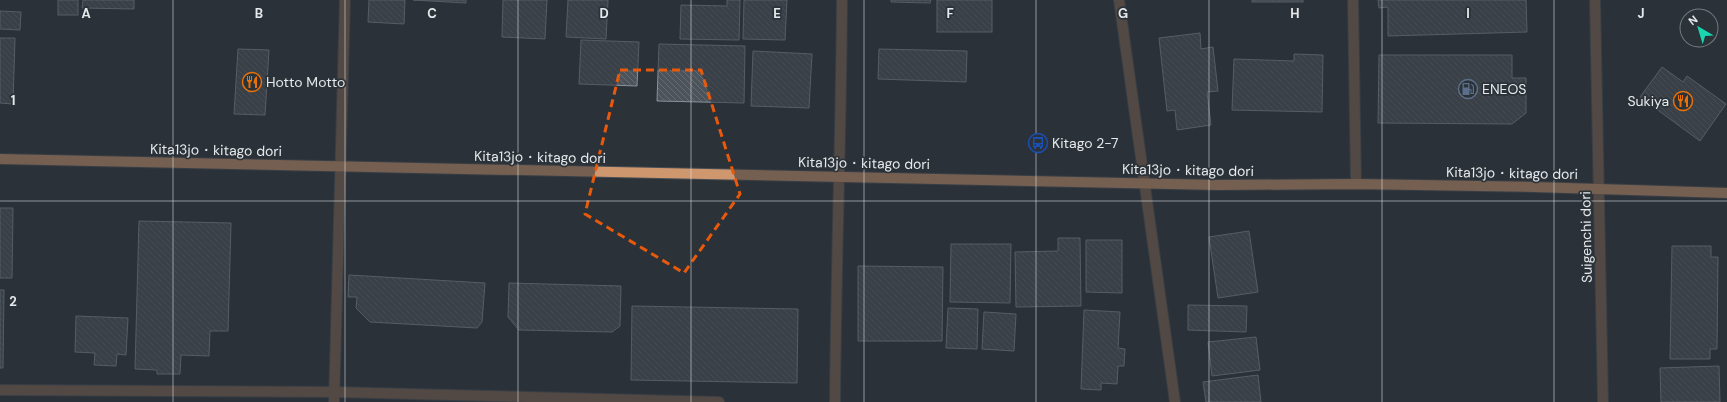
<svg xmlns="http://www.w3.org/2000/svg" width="1727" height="402" font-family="'DM Sans',sans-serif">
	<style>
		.building { fill: url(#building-back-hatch); stroke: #899199 }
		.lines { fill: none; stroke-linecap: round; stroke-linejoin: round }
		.minor-casing { stroke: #494f55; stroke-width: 12 }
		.major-casing { stroke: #494f55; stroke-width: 12 }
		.minor { stroke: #816552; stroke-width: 10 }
		.major { stroke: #cf976e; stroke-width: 10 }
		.marked { fill: none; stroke: #e8590c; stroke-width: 3; stroke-dasharray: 8 5; stroke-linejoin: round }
		.grid { fill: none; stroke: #e5e9ed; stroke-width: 1; stroke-opacity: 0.55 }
		.labels { text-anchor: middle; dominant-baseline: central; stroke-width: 3.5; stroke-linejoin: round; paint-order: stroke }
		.poi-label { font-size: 14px; fill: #e5e9ed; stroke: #2b3238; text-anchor: start }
		.street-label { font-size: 14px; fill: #e5e9ed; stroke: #2b3238 }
		.grid-label { font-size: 13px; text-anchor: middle; font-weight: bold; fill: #e5e9ed; stroke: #2b3238; stroke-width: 3.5; stroke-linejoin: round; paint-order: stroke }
	</style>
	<defs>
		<pattern id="building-back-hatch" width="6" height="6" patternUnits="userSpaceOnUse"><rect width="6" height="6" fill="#4c535a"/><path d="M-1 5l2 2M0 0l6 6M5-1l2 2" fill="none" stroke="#666c72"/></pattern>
	</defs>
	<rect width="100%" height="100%" fill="#2b3238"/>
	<g class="building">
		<rect x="58" y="0" width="20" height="15"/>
		<polygon points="83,0 134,0 134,9 82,8"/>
		<polygon points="369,0 405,0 404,24 368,22"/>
		<polygon points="413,0 466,0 466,3"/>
		<polygon points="503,0 547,0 545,39 502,37"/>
		<polygon points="568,0 608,0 606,39 566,37"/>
		<polygon points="727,0 740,0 739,40 680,39 681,5 727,6"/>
		<polygon points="744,0 787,0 785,40 743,39"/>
		<polygon points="891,0 931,0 930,3 891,2"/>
		<rect x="937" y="0" width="55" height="32"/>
		<rect x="1252" y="0" width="51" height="2"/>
		<polygon points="1378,0 1526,0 1527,32 1388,36 1388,7 1379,8"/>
		<polygon points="0,11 21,12 20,30 0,29"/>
		<polygon points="1200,33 1201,49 1213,47 1218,91 1207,92 1211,125 1177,130 1175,110 1167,111 1159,38"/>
		<polygon points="0,38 15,38 13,104 0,103"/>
		<polygon points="581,40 639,42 637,86 579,84"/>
		<polygon points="659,44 745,46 744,103 657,101"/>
		<polygon points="238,49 269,50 265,115 234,114"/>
		<polygon points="879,49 967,51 966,82 878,79"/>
		<polygon points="753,51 812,54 809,108 751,106"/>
		<polygon points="1294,54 1323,55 1322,112 1232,110 1234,59 1294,61"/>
		<polygon points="1379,55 1512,55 1512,78 1526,78 1526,113 1512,124 1378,123"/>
		<polygon points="1662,67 1683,82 1687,76 1726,104 1700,141 1640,97"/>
		<polygon points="0,208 13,208 12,278 0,278"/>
		<polygon points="139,221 231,223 228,331 210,331 209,356 181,355 180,374 157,374 157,370 135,369"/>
		<polygon points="1249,231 1258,292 1218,298 1209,237"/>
		<polygon points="1058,238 1080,238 1081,306 1016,307 1015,252 1058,251"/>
		<polygon points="1086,240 1122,240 1122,293 1086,292"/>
		<polygon points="951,244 1011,244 1010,303 950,302"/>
		<polygon points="1672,246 1711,246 1711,257 1718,257 1717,349 1710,349 1710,359 1670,359"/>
		<polygon points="858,266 943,267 942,341 858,341"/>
		<polygon points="349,275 485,283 482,322 477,328 370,322 356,308 357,297 348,297"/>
		<polygon points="509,283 621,286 620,326 612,332 519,330 508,317"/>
		<polygon points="0,290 4,290 3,368 0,368"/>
		<polygon points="1188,305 1247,306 1246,332 1188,330"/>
		<polygon points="632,306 798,309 797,383 631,380"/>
		<polygon points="948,308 978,309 977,349 946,348"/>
		<polygon points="1084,310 1120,312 1118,348 1125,349 1124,366 1118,366 1117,384 1101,383 1101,390 1081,389"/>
		<polygon points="984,312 1016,314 1014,351 982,349"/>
		<polygon points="76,316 128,318 126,355 117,354 116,366 94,365 95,353 75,352"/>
		<polygon points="1256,337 1260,370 1212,376 1208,342"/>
		<polygon points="1719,366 1720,402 1661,402 1660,368"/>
		<polygon points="1258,375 1261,402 1206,402 1203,382"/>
	</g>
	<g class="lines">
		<defs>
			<g id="minor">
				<polyline points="1119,0 1175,402"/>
				<polyline points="1353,0 1356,184"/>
				<polyline points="1595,0 1603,402"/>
				<polyline points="0,390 334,392 719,402"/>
				<polyline points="334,402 345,0"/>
				<path d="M835 402C836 268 841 134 842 0"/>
			</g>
			<polyline id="major" points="0,159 1219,185 1356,184 1534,187 1727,193"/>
		</defs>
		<use href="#minor" class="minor-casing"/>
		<use href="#major" class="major-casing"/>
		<use href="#minor" class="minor"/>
		<use href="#major" class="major"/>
	</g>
	<path d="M0 0H1727V402H0ZM620 70H701L740 194 684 273 585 214Z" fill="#2b3238" fill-opacity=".55" fill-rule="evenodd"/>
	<path class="marked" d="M620 70H701L740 194 684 273 585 214Z"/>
	<path class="grid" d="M173 0V402M345 0V402M518 0V402M691 0V402M864 0V402M1036 0V402M1209 0V402M1382 0V402M1554 0V402M0 201H1727"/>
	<defs>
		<symbol id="restaurant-ring" viewBox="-11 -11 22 22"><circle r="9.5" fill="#2b3238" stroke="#e8710a" stroke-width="1.5"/><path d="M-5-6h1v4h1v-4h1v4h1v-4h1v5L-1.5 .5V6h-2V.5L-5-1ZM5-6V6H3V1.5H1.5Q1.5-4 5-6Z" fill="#e8710a"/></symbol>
		<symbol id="fuel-ring" viewBox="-11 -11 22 22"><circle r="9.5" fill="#2b3238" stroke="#5c6f8a" stroke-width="1.5"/><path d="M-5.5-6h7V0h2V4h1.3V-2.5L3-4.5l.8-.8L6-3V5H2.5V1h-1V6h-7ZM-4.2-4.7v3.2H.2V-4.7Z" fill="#5c6f8a"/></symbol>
		<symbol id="bus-ring" viewBox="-11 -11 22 22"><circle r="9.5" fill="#2b3238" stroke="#1a4fb4" stroke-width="1.5"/><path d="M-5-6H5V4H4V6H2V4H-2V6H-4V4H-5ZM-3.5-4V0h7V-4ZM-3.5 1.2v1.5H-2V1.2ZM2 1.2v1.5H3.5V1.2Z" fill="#1a4fb4"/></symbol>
	</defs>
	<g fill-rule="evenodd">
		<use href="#restaurant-ring" x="241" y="71" width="22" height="22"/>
		<use href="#fuel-ring" x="1457" y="78" width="22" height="22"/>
		<use href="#restaurant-ring" x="1672" y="90" width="22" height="22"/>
		<use href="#bus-ring" x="1027" y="132" width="22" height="22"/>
	</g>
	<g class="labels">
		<g class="poi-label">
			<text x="266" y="82">Hotto Motto</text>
			<text x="1482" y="89">ENEOS</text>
			<text x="1669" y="101" text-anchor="end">Sukiya</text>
			<text x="1052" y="143">Kitago 2-7</text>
		</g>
		<g class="street-label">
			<text transform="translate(216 150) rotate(1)">Kita13jo・kitago dori</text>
			<text transform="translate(540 157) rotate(1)">Kita13jo・kitago dori</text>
			<text transform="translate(864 163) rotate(1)">Kita13jo・kitago dori</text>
			<text transform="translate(1188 170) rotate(1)">Kita13jo・kitago dori</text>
			<text transform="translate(1512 173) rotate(1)">Kita13jo・kitago dori</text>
			<text transform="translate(1586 237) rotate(-91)">Suigenchi dori</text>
		</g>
	</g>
	<g class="grid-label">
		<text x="86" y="18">A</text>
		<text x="259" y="18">B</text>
		<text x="432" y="18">C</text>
		<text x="604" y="18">D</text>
		<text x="777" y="18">E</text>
		<text x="950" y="18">F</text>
		<text x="1123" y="18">G</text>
		<text x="1295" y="18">H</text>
		<text x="1468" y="18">I</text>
		<text x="1641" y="18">J</text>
		<text x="13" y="105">1</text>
		<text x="13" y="306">2</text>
	</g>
	<g transform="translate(1699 28) rotate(322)"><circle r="19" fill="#2b3238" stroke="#757b80"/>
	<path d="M0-3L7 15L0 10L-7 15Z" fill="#1bd5b1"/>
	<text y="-6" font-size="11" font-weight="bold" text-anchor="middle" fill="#e5e9ed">N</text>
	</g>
</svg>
